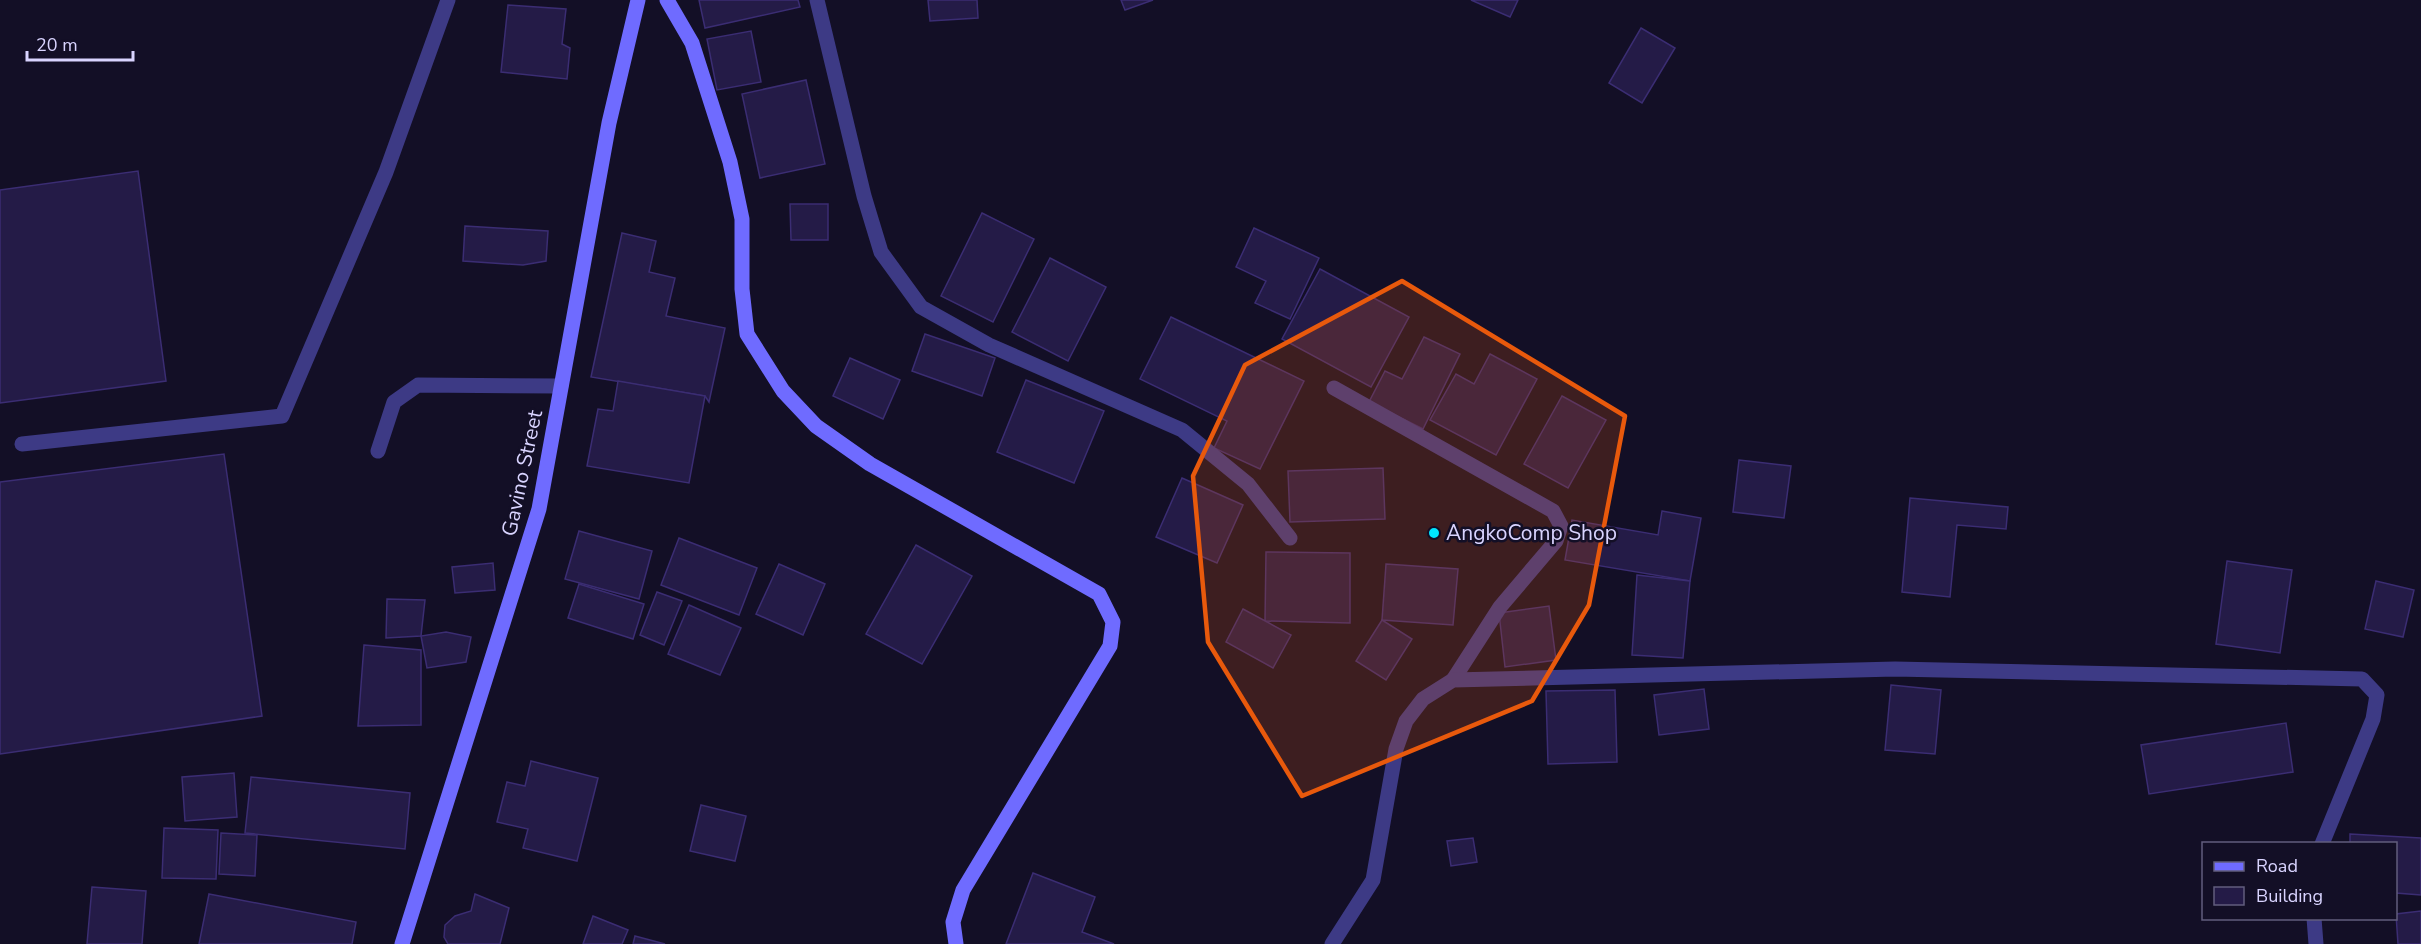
<svg xmlns="http://www.w3.org/2000/svg" width="2421" height="944" font-family="'Nunito Sans',sans-serif">
	<style>
		.building { fill: #241b47; stroke: #3b2d73; stroke-width: 1.5 }
		.lines { fill: none; stroke-linecap: round; stroke-linejoin: round }
		.lane { stroke: #3d3a85; stroke-width: 15 }
		.street { stroke: #3d3a85; stroke-width: 15 }
		.secondary { stroke: #6f6bff; stroke-width: 15 }
		.marked { fill: #e8590c; fill-opacity: 0.2; stroke: #e8590c; stroke-width: 4.5; stroke-linejoin: round }
		.poi-dot { fill: #00e5ff; stroke: #130f26; stroke-width: 2 }
		.labels { text-anchor: middle; dominant-baseline: central; stroke-width: 5; stroke-linejoin: round; paint-order: stroke }
		.street-label { font-size: 21px; fill: #d9d4ff; stroke: #130f26 }
		.poi-label { font-size: 21px; fill: #d9d4ff; stroke: #130f26; text-anchor: start }
	</style>
	<rect width="100%" height="100%" fill="#130f26"/>
	<g class="building">
		<polygon points="699,0 798,0 800,7 705,28"/>
		<polygon points="928,0 977,0 978,18 930,21"/>
		<polygon points="1121,0 1153,0 1125,10"/>
		<polygon points="1471,0 1518,0 1510,17"/>
		<polygon points="508,5 566,9 562,44 570,48 567,79 501,72"/>
		<polygon points="1641,28 1675,48 1642,103 1609,83"/>
		<polygon points="751,31 761,82 717,90 707,39"/>
		<polygon points="806,80 825,164 760,178 742,94"/>
		<polygon points="138,171 166,381 0,403 0,190"/>
		<polygon points="790,204 828,204 828,240 791,240"/>
		<polygon points="982,213 1034,239 993,322 941,296"/>
		<polygon points="465,226 548,231 546,261 523,265 463,261"/>
		<polygon points="1254,228 1319,258 1290,319 1255,303 1266,281 1236,267"/>
		<polygon points="622,233 656,241 649,272 675,278 666,316 725,328 709,402 705,396 591,377"/>
		<polygon points="1050,258 1106,287 1068,361 1012,332"/>
		<polygon points="1320,269 1409,317 1371,387 1282,339"/>
		<polygon points="1171,317 1304,381 1260,469 1214,448 1227,421 1140,379"/>
		<polygon points="925,334 995,358 982,396 912,371"/>
		<polygon points="1424,337 1460,354 1423,429 1369,402 1385,371 1402,379"/>
		<polygon points="1490,354 1537,379 1496,455 1430,420 1456,374 1474,384"/>
		<polygon points="850,358 900,380 883,419 833,396"/>
		<polygon points="1026,380 1104,411 1074,483 997,452"/>
		<polygon points="618,381 705,396 689,483 587,466 598,409 613,411"/>
		<polygon points="1562,396 1606,420 1568,488 1524,464"/>
		<polygon points="224,454 262,716 0,754 0,482"/>
		<polygon points="1739,460 1791,466 1784,518 1733,512"/>
		<polygon points="1383,468 1385,519 1290,522 1288,471"/>
		<polygon points="1182,478 1243,505 1217,563 1156,537"/>
		<polygon points="1910,498 2008,507 2006,529 1957,525 1950,597 1902,592"/>
		<polygon points="1662,511 1701,518 1690,581 1565,560 1572,520 1658,535"/>
		<polygon points="579,531 652,551 639,599 565,579"/>
		<polygon points="679,538 757,568 739,615 661,585"/>
		<polygon points="916,545 972,576 922,664 866,634"/>
		<polygon points="1266,552 1350,553 1350,623 1265,621"/>
		<polygon points="2227,561 2292,570 2280,653 2216,644"/>
		<polygon points="493,563 495,590 455,593 452,567"/>
		<polygon points="779,564 825,584 803,635 756,614"/>
		<polygon points="1386,564 1458,569 1453,625 1382,620"/>
		<polygon points="1637,575 1690,581 1683,658 1632,655"/>
		<polygon points="2376,581 2414,590 2403,637 2365,629"/>
		<polygon points="579,584 644,604 633,639 568,618"/>
		<polygon points="657,592 682,601 664,645 640,635"/>
		<polygon points="387,599 425,600 421,636 386,638"/>
		<polygon points="689,605 741,628 720,675 668,654"/>
		<polygon points="1549,606 1556,660 1505,667 1499,613"/>
		<polygon points="1243,609 1291,635 1273,668 1226,642"/>
		<polygon points="1382,620 1412,639 1386,680 1356,661"/>
		<polygon points="446,632 471,637 466,662 427,668 421,636"/>
		<polygon points="364,645 421,650 421,725 358,726"/>
		<polygon points="1891,685 1941,690 1935,754 1885,750"/>
		<polygon points="1704,689 1709,729 1659,735 1654,695"/>
		<polygon points="1615,690 1617,762 1548,764 1546,691"/>
		<polygon points="2286,723 2293,772 2149,794 2141,745"/>
		<polygon points="531,761 598,778 577,861 523,848 528,829 497,822 507,782 525,786"/>
		<polygon points="234,773 237,817 185,821 182,777"/>
		<polygon points="251,777 410,793 405,849 245,833"/>
		<polygon points="701,805 746,816 735,861 690,851"/>
		<polygon points="164,828 218,830 216,879 162,878"/>
		<polygon points="221,833 257,835 255,876 219,874"/>
		<polygon points="2350,834 2421,838 2421,895 2396,893 2396,844 2350,844"/>
		<polygon points="1473,838 1477,862 1451,866 1447,841"/>
		<polygon points="1033,873 1095,897 1082,932 1114,944 1006,944"/>
		<polygon points="92,887 146,891 142,944 87,944"/>
		<polygon points="209,894 356,922 352,944 199,944"/>
		<polygon points="475,894 509,908 500,944 448,944 444,937 445,925 455,916 471,911"/>
		<polygon points="2421,911 2421,944 2398,944 2396,914"/>
		<polygon points="593,916 628,930 622,944 583,944"/>
		<polygon points="635,936 665,944 633,944"/>
	</g>
	<g class="lines">
		<g class="lane">
			<polyline points="22,444 282,416 386,172 448,0"/>
			<polyline points="378,451 394,402 418,385 561,386"/>
		</g>
		<g class="street">
			<polyline points="817,0 864,196 881,252 921,307 989,345 1182,430 1248,484 1290,538"/>
			<polyline points="1334,388 1553,511 1561,526 1556,541 1500,607 1453,680"/>
			<polyline points="2314,918 2316,944"/>
			<polyline points="1332,944 1373,880 1396,749 1406,721 1423,699 1453,680 1895,669 2362,679 2377,695 2373,719 2322,844"/>
		</g>
		<g class="secondary">
			<polyline points="667,0 692,43 730,162 742,219 742,289 747,334 783,391 816,426 870,464 1099,594 1113,622 1110,646 963,890 953,922 956,944"/>
			<polyline points="402,944 539,509 609,123 638,0"/>
		</g>
	</g>
	<path class="marked" d="M1402 281 1625 416 1589 605 1532 701 1302 796 1208 642 1193 476 1245 365Z"/>
	<circle class="poi-dot" cx="1434" cy="533" r="6"/>
	<g class="labels">
		<g class="street-label">
			<text transform="translate(522 473) rotate(-78)">Gavino Street</text>
		</g>
		<g class="poi-label">
			<text x="1446" y="533">AngkoComp Shop</text>
		</g>
	</g>
	<rect x="2202" y="842" width="195" height="78" fill="#130f26" stroke="#625e7d" stroke-width="1.5"/>
	<rect x="2214" y="862" width="30" height="9" fill="#6f6bff" stroke="#625e7d" stroke-width="1.5"/>
	<text x="2256" y="872" font-size="18" fill="#d9d4ff">Road</text>
	<rect x="2214" y="887" width="30" height="18" fill="#241b47" stroke="#625e7d" stroke-width="1.5"/>
	<text x="2256" y="902" font-size="18" fill="#d9d4ff">Building</text>
	<path d="M27 51v9h106v-9" fill="none" stroke="#d9d4ff" stroke-width="3"/>
	<text x="36" y="51" font-size="18" fill="#d9d4ff" stroke="#130f26" stroke-width="4.5" paint-order="stroke">20 m</text>
</svg>
